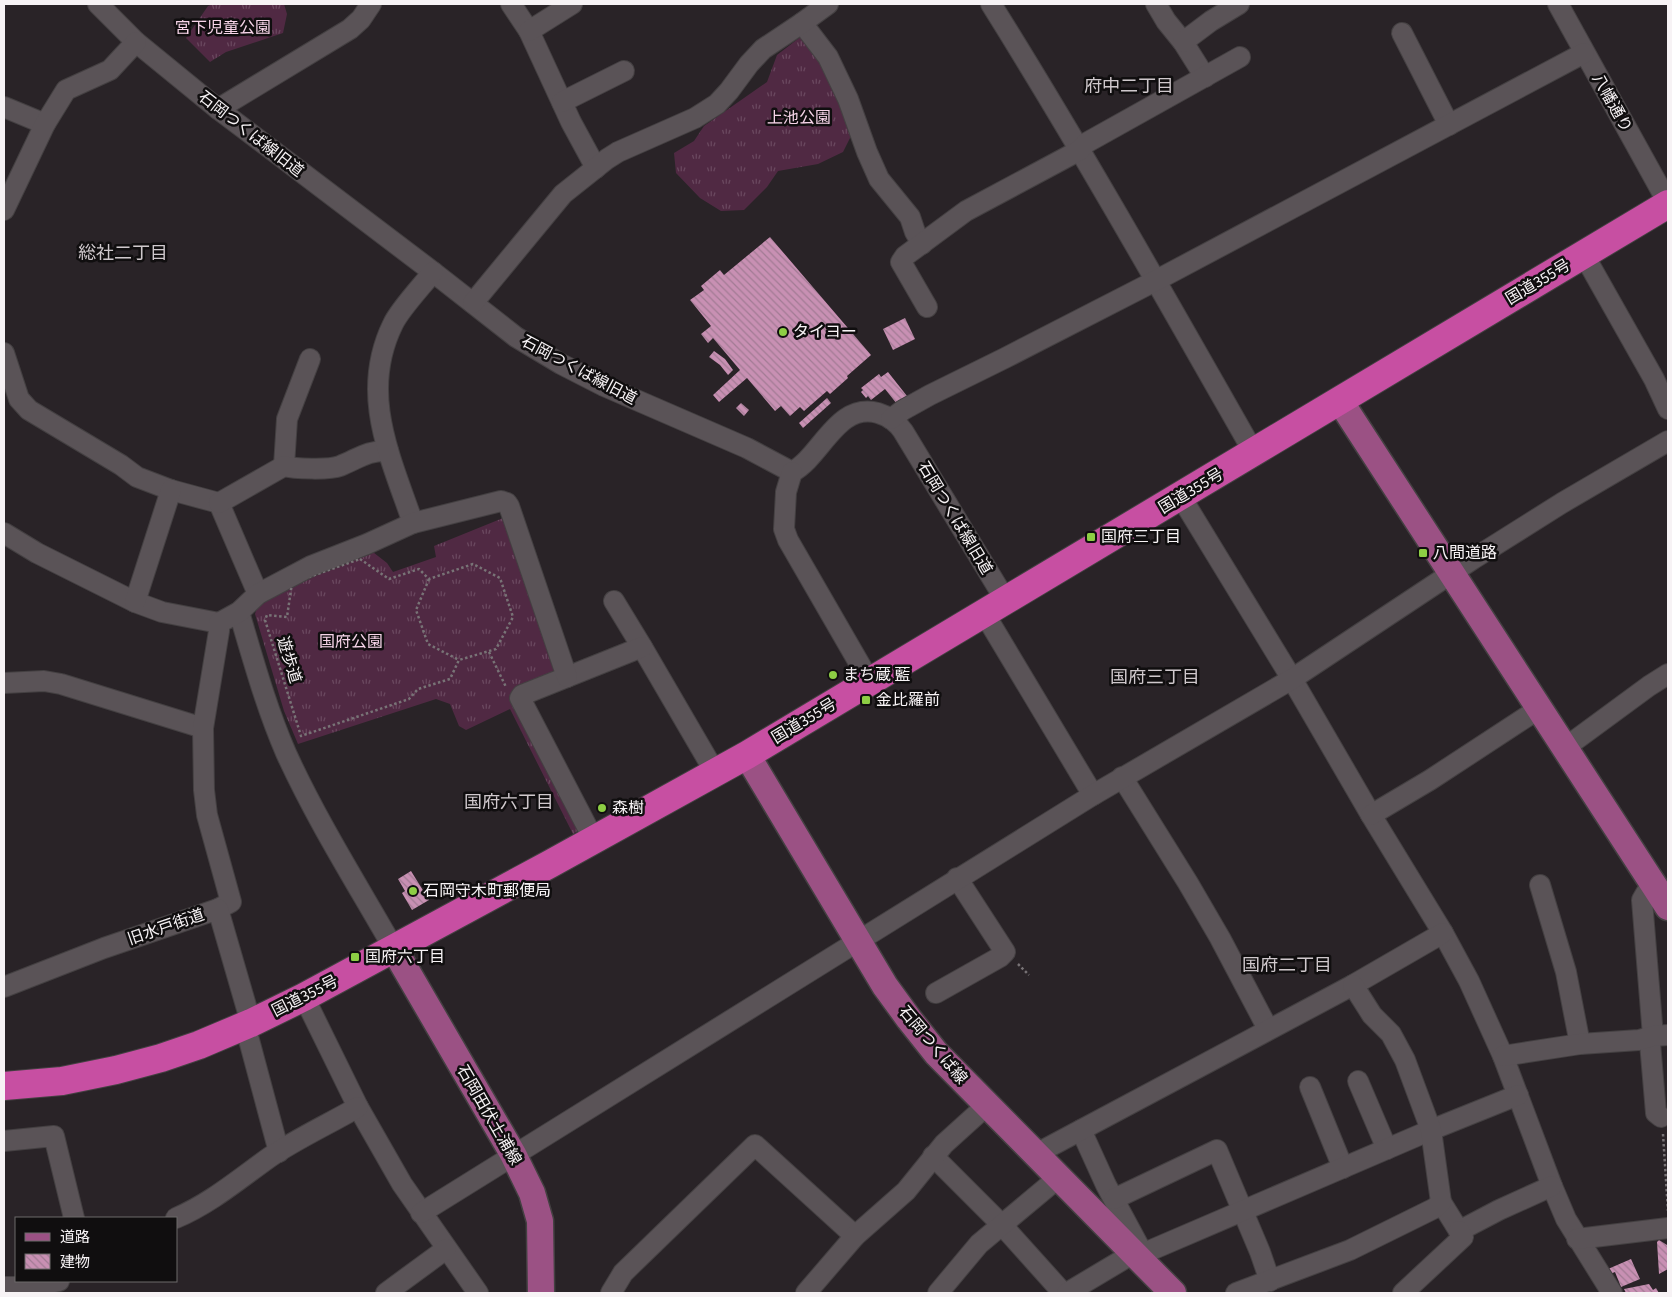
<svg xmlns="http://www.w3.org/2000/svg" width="1672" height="1297" font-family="'Source Sans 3','Noto Sans JP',sans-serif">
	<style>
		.grass { fill: url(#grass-tufts) }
		.building { fill: url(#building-back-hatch) }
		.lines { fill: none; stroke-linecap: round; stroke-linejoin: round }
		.minor-casing { stroke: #444042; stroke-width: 22 }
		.major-casing { stroke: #444042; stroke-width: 29 }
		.highway-casing { stroke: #444042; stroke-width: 30 }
		.path { stroke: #787376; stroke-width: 2.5; stroke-dasharray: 2.5 2.5; stroke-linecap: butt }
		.minor { stroke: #5a5357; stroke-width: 20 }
		.major { stroke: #9b5184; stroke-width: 26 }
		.highway { stroke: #c74fa2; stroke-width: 28 }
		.poi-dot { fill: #8dce44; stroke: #100e0f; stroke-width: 2 }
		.labels { text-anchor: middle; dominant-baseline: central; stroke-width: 5; stroke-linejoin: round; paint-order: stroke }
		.park-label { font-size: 16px; fill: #f6d4e8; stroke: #100e0f }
		.street-label { font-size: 16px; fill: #f7f3f5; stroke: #100e0f }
		.poi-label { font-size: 16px; fill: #f7f3f5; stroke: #100e0f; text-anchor: start }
		.neighbourhood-label { font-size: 18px; fill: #cfc8cc; stroke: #100e0f }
	</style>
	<defs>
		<pattern id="grass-tufts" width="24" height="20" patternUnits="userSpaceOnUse" patternTransform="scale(1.25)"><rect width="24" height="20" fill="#502943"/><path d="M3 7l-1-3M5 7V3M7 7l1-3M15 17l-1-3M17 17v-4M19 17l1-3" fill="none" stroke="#6a485f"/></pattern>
		<pattern id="building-back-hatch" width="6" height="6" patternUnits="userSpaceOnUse" patternTransform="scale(1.25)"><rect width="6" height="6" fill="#c890b3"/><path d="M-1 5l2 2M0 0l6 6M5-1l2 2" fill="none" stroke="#a27b94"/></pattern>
	</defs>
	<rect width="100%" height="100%" fill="#292327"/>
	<g class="grass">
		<polygon points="213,4 284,4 287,14 283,33 226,52 210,62 186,38 208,6"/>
		<polygon points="803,35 826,68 854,130 843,152 818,164 778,171 767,187 744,210 721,211 700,198 676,173 674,153 694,141 704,126 767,82 777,55"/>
		<polygon points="508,516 562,669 527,687 582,828 573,834 510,709 466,730 459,726 450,704 436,699 298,744 284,711 255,614 259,601 369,549 387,563 393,572 436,557 434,546"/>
	</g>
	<g class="building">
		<polygon points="770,237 871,355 847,376 848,378 830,394 827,391 804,411 800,407 790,416 781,406 775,411 747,378 719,402 713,395 740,370 713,338 708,343 701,334 711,326 690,300 704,290 701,286 720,270 724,275"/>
		<polygon points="905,318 915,339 893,350 883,329"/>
		<polygon points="714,351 725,359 733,370 728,375 720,365 709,357"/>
		<polygon points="888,372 907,396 897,404 885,389 871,400 868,396 866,398 861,392 863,390 861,388 879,374 881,377"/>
		<polygon points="827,398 831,403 803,428 799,423"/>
		<polygon points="741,403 749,410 744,416 736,408"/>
		<polygon points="411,871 429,900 412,910 402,893 405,891 398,879"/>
		<polygon points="1659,1240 1667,1245 1668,1258 1668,1269 1659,1274 1657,1242"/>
		<polygon points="1631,1259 1640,1279 1621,1287 1615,1272 1610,1274 1608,1269"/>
		<polygon points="1649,1284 1653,1290 1656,1288 1659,1293 1626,1293 1624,1289"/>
	</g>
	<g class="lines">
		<defs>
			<g id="minor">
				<path d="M98 4 136 42 218 109 433 272 516 337 561 364 604 386 747 448 792 472C822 456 837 402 878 413 888 416 897 422 903 431L1006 601"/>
				<polyline points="511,4 529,31 571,122 596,168"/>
				<path d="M991 4C1083 151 1168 302 1254 453"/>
				<polyline points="1156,4 1166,21 1183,42 1205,77"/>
				<polyline points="1558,4 1668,203"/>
				<polyline points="802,23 828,57 848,99 867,152 879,179 910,217 915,232 922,244"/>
				<polyline points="529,31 572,4"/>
				<polyline points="1402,33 1449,125"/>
				<polyline points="1183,42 1211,21 1239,4"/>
				<polyline points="562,102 624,71"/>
				<polyline points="4,107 45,124"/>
				<polyline points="218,109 350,29 361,19 371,4"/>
				<polyline points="4,210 45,124 66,90 110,70 136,42"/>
				<polyline points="1584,255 1654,379 1668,409"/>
				<polyline points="473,303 563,194 607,159 618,152 695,118 717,104 729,91 749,64 763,49 802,23 828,4"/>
				<polyline points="927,307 901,262 905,256 966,211 1080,150 1086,143 1240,57"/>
				<polyline points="4,353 19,399 29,410 121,465 137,477 171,490 219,503 258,594"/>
				<polyline points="891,419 903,410 930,395 1005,358 1155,281 1584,53"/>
				<polyline points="284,466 287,419 310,359"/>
				<polyline points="792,472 786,492 784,529 788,540 870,682"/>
				<polyline points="1181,497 1292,679 1371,815 1443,933 1469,981 1503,1056 1552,1186 1566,1219 1612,1293"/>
				<path d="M219 503 284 466C294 469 330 470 340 466 358 459 367 450 388 451"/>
				<path d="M413 523C390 456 359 393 393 324 400 309 422 286 433 272"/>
				<polyline points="4,533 37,553 135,602 162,612 219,623"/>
				<polyline points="614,601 642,647 716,774"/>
				<polyline points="135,602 171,490"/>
				<path d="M239 612C253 659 266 707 286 753 317 821 357 884 394 949"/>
				<polyline points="984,613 1093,795"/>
				<polyline points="4,683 44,681 61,684 203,728"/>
				<polyline points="1566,747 1649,686 1668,674"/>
				<polyline points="1122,777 1188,883 1220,938 1268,1029"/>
				<polyline points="1371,815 1430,780 1540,708"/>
				<polyline points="594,840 520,698 522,695 642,647"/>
				<polyline points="1540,885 1566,972 1580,1044"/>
				<polyline points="1654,885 1646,893 1642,900 1653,1036 1650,1043 1656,1113 1661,1117"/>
				<polyline points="218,909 231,902 207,815 204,790 203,728 219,631 219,623 239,612 258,594 311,566 367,544 413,523 501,501 507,503 509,506 567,677"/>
				<polyline points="4,987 104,948 218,909 251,1023"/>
				<polyline points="936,993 1000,957 1005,952 957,878"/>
				<polyline points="304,997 358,1107 402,1184 478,1293"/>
				<polyline points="245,1025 279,1152"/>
				<polyline points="1503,1056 1580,1044 1639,1040 1653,1036 1668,1035"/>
				<polyline points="1358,1081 1387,1149"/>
				<polyline points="1310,1087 1343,1168"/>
				<polyline points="1081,1130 1106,1185 1142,1252"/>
				<polyline points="4,1141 54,1136 74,1218"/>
				<polyline points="1034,1155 1353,985 1443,933"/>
				<polyline points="933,1156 1002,1225 1063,1293"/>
				<polyline points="1114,1199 1217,1150 1260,1252 1270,1281"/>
				<polyline points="1441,1202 1459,1231 1499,1210 1552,1186"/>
				<polyline points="421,1213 1093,795 1292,679 1473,559 1562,503 1668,441"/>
				<path d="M176 1218C211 1203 239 1179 270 1157 298 1138 329 1124 358 1107"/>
				<polyline points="1577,1239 1668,1228"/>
				<polyline points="4,1287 31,1287 59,1281"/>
				<polyline points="386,1293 446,1249"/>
				<polyline points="611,1293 623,1273 755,1145 855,1236"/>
				<polyline points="806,1293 855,1236 906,1191 944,1144 986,1106"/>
				<polyline points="938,1293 979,1244 1058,1178"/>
				<polyline points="1067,1293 1134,1253 1149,1251 1431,1130 1518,1095"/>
				<polyline points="1236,1293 1350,1250 1435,1208 1441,1202 1431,1130 1405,1060 1391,1034 1372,1015 1353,985"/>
				<polyline points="1403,1293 1463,1237 1459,1231"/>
			</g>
			<g id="major">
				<polyline points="1340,401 1668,907"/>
				<polyline points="747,755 885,986 909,1019 936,1053 1173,1293"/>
				<polyline points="394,949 513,1154 532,1193 540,1221 541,1293"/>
			</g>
			<polyline id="highway" points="4,1086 62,1081 116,1070 161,1058 199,1045 251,1023 304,997 550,864 747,755 1668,204"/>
		</defs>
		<use href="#minor" class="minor-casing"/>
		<use href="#major" class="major-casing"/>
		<use href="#highway" class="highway-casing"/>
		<g class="path">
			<polygon points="360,559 389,579 419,569 429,579 473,564 500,578 513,617 496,649 459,660 450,679 418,689 409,699 301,736 265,620 267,615 287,617 292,583"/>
			<polyline points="429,579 416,610 428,644 459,660"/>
			<polyline points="489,652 506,687"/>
			<polyline points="1018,964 1029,975"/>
			<polyline points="1663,1134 1668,1211"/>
		</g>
		<use href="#minor" class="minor"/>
		<use href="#major" class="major"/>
		<use href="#highway" class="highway"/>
	</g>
	<g class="poi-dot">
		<circle cx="783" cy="332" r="5"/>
		<rect x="1086" y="532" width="10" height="10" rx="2.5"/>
		<rect x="1418" y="548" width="10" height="10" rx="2.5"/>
		<circle cx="833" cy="675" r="5"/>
		<rect x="861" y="695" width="10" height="10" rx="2.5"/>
		<circle cx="602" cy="808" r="5"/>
		<circle cx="413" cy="891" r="5"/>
		<rect x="350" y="952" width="10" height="10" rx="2.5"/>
	</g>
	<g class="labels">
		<g class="park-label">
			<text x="223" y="28">宮下児童公園</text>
			<text x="799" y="118">上池公園</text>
			<text x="351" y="642">国府公園</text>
		</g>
		<g class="street-label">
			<text transform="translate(1612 103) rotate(61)">八幡通り</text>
			<text transform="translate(251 134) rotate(38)">石岡つくば線旧道</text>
			<text transform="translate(1538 282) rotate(-31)">国道355号</text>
			<text transform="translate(579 370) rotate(28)">石岡つくば線旧道</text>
			<text transform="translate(1191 491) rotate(-31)">国道355号</text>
			<text transform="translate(955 518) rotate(59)">石岡つくば線旧道</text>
			<text transform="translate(289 660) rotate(73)">遊歩道</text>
			<text transform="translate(804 721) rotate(-31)">国道355号</text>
			<text transform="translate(166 927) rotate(-19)">旧水戸街道</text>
			<text transform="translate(305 996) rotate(-27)">国道355号</text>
			<text transform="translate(933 1045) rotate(50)">石岡つくば線</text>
			<text transform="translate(489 1115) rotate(60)">石岡田伏土浦線</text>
		</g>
		<g class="poi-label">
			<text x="793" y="332">タイヨー</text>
			<text x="1101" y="537">国府三丁目</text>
			<text x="1433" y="553">八間道路</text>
			<text x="843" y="675">まち蔵 藍</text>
			<text x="876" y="700">金比羅前</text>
			<text x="612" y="808">森樹</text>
			<text x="423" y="891">石岡守木町郵便局</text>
			<text x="365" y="957">国府六丁目</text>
		</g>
		<g class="neighbourhood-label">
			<text x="1129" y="86">府中二丁目</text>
			<text x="123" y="253">総社二丁目</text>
			<text x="1155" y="677">国府三丁目</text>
			<text x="509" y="802">国府六丁目</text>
			<text x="1287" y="965">国府二丁目</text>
		</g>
	</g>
	<rect width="1672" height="1297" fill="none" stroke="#f7f3f5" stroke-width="10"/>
	<rect x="15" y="1217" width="162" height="65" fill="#100e0f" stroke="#6c6a6b"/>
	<rect x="25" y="1233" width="25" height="8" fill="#9b5184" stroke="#6c6a6b"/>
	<text x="60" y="1242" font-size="15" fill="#f7f3f5">道路</text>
	<rect x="25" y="1254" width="25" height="15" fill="url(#building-back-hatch)" stroke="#6c6a6b"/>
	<text x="60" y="1267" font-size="15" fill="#f7f3f5">建物</text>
</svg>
